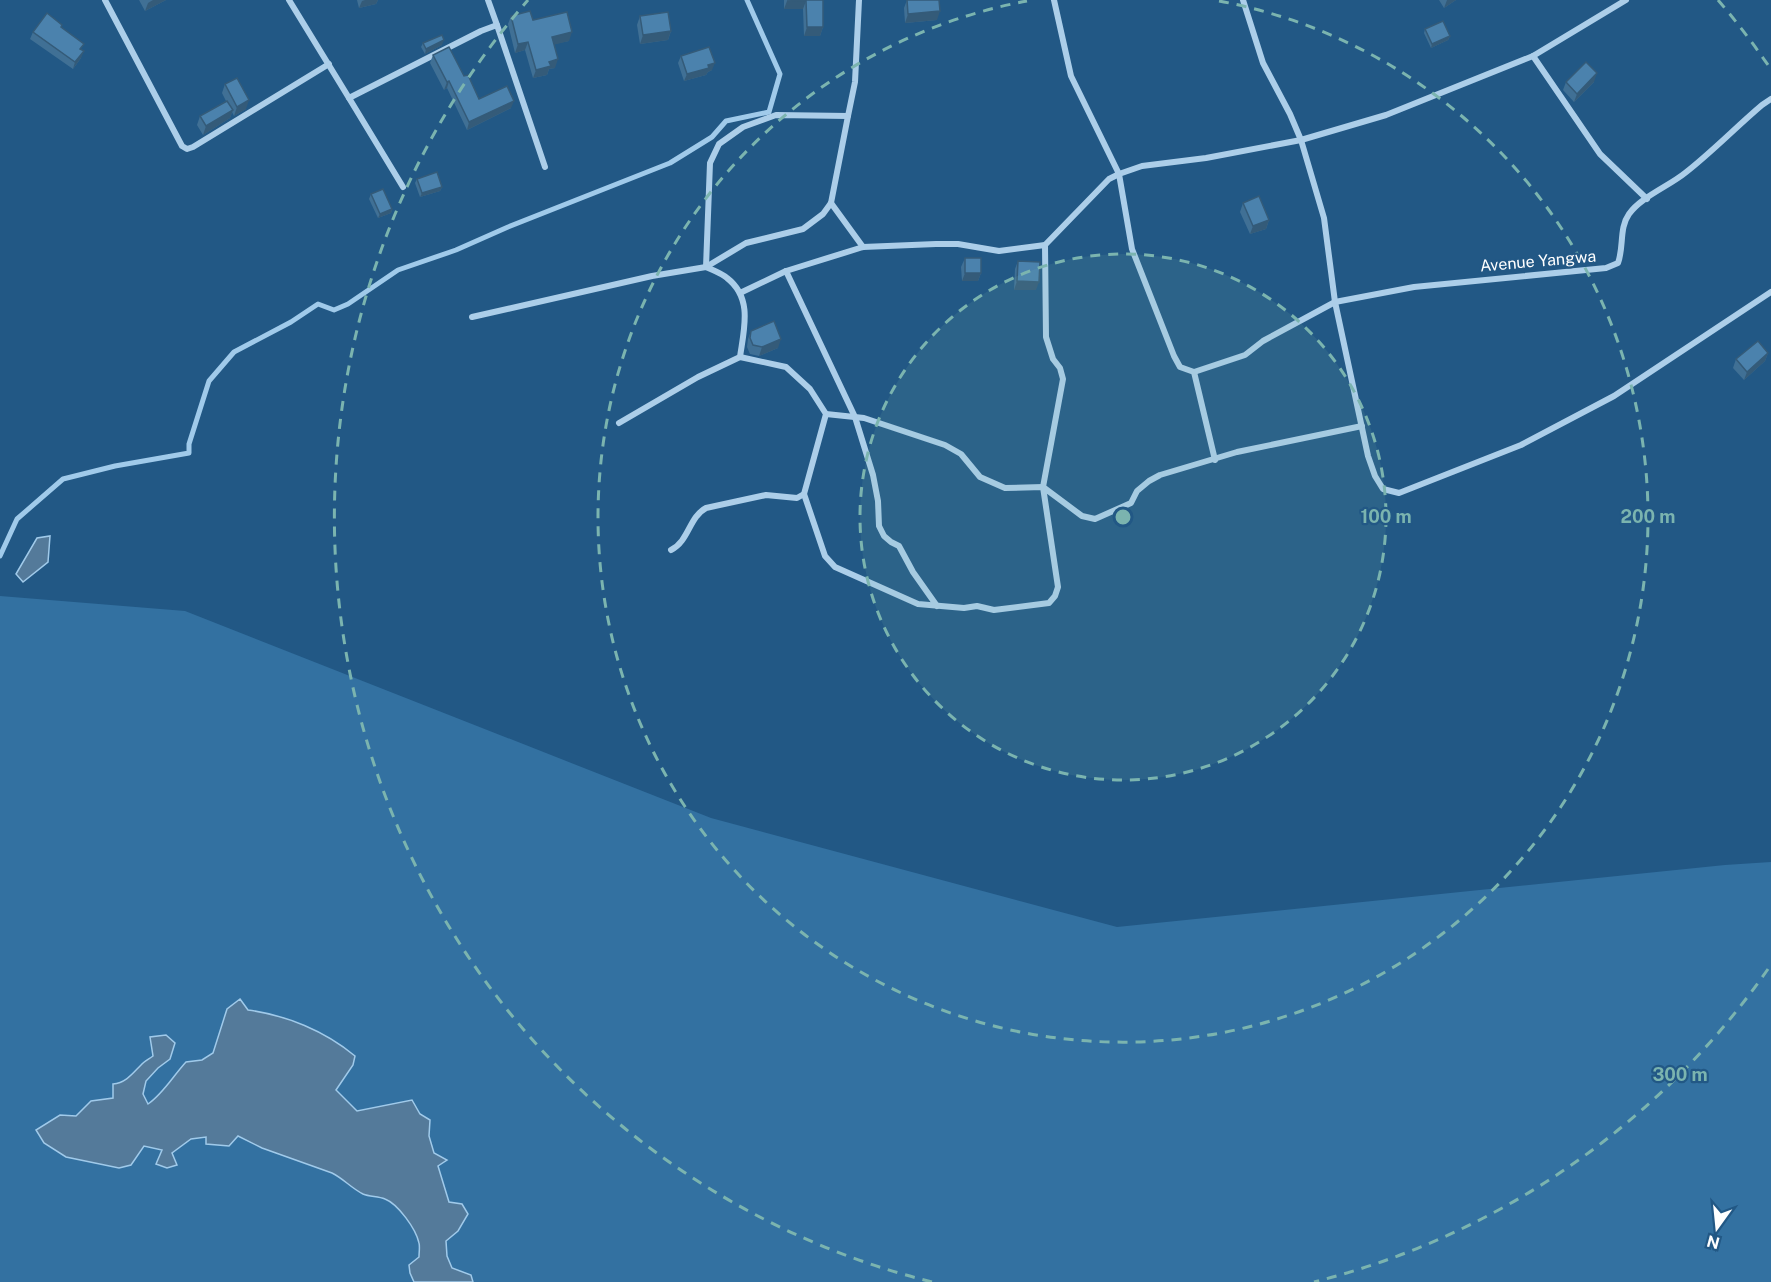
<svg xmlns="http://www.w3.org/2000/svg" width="1771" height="1282" font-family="'Public Sans',sans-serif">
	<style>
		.green { fill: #3371a1 }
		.water { fill: #547a9a; stroke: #a0caea; stroke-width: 1.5 }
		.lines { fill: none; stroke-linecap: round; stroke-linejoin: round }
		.stream { stroke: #a0caea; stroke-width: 5 }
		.street { stroke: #accee9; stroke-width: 6 }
		.wall { fill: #407095 }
		.shaded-wall { fill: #345b79 }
		.building { fill: #4b82ad; stroke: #345b79; stroke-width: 1.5 }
		.ring { fill: none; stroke: #7bb4af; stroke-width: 3; stroke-dasharray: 10 8 }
		.labels { text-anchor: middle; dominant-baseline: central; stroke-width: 4.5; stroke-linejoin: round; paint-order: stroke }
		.street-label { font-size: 16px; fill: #fff; stroke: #225885 }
		.centre { fill: #7bb4af; stroke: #225885; stroke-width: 3 }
		.ring-label { font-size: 18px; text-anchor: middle; font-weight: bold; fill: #7bb4af; stroke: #225885; stroke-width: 4.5; stroke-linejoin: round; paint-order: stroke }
	</style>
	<rect width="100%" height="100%" fill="#225885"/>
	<polygon class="green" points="0,596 185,611 711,818 1117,927 1725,865 1771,862 1771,1282 0,1282"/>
	<g class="water">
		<polygon points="50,536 48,562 23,582 16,574 37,538"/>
		<path d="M240 999 248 1010C286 1015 325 1031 355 1056L353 1065 336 1090 357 1111 412 1100 420 1114 430 1120 429 1136 434 1153 447 1160 438 1166 449 1202 462 1204 468 1214 458 1231 446 1241 447 1256 452 1268 471 1275 473 1282H414L410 1273 409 1265 419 1257C419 1252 420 1247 419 1243 416 1229 398 1204 385 1199 378 1196 370 1197 363 1194 351 1188 344 1179 332 1173L262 1148 238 1136 229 1146 206 1144V1137L191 1139 172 1153 177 1165 167 1168 156 1164 162 1150 144 1146 131 1165 119 1168 66 1157 44 1143 36 1130 60 1115 76 1116 91 1101 113 1098V1084C126 1083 133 1073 141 1065 144 1061 149 1059 153 1056L150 1037 166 1035 175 1043 170 1059 158 1068 146 1081 143 1094 148 1104C163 1094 173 1076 186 1062L202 1060 213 1053 227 1009Z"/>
	</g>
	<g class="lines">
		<polyline class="stream" points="0,556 17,519 63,479 115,466 189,453 189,444 209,381 234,352 291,322 318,304 334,310 348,304 398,270 456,250 508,227 670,163 712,137 726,121 769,112 780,74 747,0"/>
		<g class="street">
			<polyline points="105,0 182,146 187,149 193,147 329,64"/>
			<polyline points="289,0 349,98 481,31 497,25 545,167"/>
			<polyline points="488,0 497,25"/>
			<polyline points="1243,0 1263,63 1290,114 1301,140 1324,218 1335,302 1368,456 1375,476 1383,489 1399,493 1521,445 1614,396 1771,292"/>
			<polyline points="1533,56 1600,154 1647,199"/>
			<polyline points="349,98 403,187"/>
			<polyline points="831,203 863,247"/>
			<polyline points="1045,245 1046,337 1053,359 1060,368 1063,379 1043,487 1082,516 1095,519 1131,503 1137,491 1149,481 1160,475 1237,452 1362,426"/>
			<polyline points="786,271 855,417 873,475 878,501 879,526 884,536 891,542 899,546 913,572 937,606"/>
			<polyline points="740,293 786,271 863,247 936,244 958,244 999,251 1045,245 1109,179 1119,174 1071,76 1054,0"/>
			<polyline points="472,317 652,276 706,267 746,243 803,229 823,214 831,203 848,116"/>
			<path d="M1194 372 1245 355 1263 341 1335 302 1414 287 1606 268 1618 263C1624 247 1619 228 1629 214 1641 197 1669 186 1685 173 1712 152 1736 127 1762 105L1771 99"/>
			<path d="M619 423 698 377 740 357C744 329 753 298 727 278 721 273 712 270 706 267L710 163 719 144 743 127 776 115 848 116 855 82 859 0"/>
			<polyline points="1215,460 1194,372 1180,367 1174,356 1132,249 1119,174 1142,166 1206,158 1301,140 1386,115 1533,56 1626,0"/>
			<polyline points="804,494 825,556 835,567 918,604 964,608 977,606 994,610 1049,603 1055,596 1058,587 1043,487 1005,488 980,477 961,454 945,445 864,418 826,414"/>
			<path d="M671 550C689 541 689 517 706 508L766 495 797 498 804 494 826 414 810 389 786 367 740 357"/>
		</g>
	</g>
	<g class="wall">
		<polygon points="139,0 166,0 145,11"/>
		<polygon points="357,0 378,0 376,4 359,8"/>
		<polygon points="784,0 823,0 823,27 820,36 804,36 803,9 784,9"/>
		<polygon points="907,0 937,20 905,23 904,8"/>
		<polygon points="1439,0 1456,0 1444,8"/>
		<polygon points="511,16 533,20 569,41 554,44 555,68 549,69 547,75 533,78 525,50 515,53 508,24"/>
		<polygon points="640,16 671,31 668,40 640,44 637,25"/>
		<polygon points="62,25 61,28 82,50 81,58 73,69 30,39 33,32"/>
		<polygon points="1425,29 1450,36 1448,40 1431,48 1424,33"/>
		<polygon points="423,43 442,45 425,54 421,47"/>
		<polygon points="433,55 464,76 479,99 511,108 467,130 447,88 444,90 430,63"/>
		<polygon points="681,56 712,70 708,72 706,75 684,81 678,63"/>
		<polygon points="1566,82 1594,82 1574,102 1563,90"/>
		<polygon points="225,84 246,109 234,116 232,112 230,118 203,135 197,125 200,116 226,101 222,93"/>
		<polygon points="417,179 442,187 440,191 420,197 415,183"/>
		<polygon points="371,194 392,209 391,213 378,218 369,199"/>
		<polygon points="1243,203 1269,220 1266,229 1250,234 1240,212"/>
		<polygon points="965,258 981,273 978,281 962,281 961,267"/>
		<polygon points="1018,261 1036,290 1014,290 1015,269"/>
		<polygon points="751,331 778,348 759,356 750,354 747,347 748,339"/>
		<polygon points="1768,353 1765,361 1744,380 1733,368 1736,359"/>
	</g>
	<g class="shaded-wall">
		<polygon points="153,0 166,0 145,11 148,3"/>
		<polygon points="365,0 378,0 376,4 359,8 362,1"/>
		<polygon points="1447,0 1456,0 1444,8"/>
		<polygon points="787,1 806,1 803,9 784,9"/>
		<polygon points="940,11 937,20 905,23 908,14"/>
		<polygon points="807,27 823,27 820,36 804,36"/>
		<polygon points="671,31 668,40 640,44 643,35"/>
		<polygon points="572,32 569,41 549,46 552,37"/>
		<polygon points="1450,36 1448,40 1431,48 1432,44"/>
		<polygon points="444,40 442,45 425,54 426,49"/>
		<polygon points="528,42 525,50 515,53 518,44"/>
		<polygon points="84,51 81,58 73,69 75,62"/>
		<polygon points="558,59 555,68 549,69 547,75 533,78 536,70 549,62"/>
		<polygon points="715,63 712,70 708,72 706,75 684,81 687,74"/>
		<polygon points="1597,73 1594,82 1574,102 1577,94"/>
		<polygon points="449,81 447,88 444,90 447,82"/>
		<polygon points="249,100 246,109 234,116 237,107"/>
		<polygon points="514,101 511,108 467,130 469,122"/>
		<polygon points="233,110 230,118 203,135 206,126"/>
		<polygon points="442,187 440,191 420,197 422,193"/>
		<polygon points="392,209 391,213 378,218 380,214"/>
		<polygon points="1269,220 1266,229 1250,234 1253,226"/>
		<polygon points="965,273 981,273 978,281 962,281"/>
		<polygon points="1017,281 1039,282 1036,290 1014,290"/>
		<polygon points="781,339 778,348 759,356 762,347"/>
		<polygon points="1768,353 1765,361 1744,380 1747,372"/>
	</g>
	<g class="building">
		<polygon points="787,0 823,0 823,27 807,27 806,1"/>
		<polygon points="907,0 939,0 940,11 908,14"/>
		<polygon points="530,11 533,20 567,12 572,32 552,37 558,59 549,62 551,66 536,70 528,42 518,44 511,16"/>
		<polygon points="668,12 671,31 643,35 640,16"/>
		<polygon points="47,13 62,25 61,27 84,44 80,49 84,51 75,62 33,32"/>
		<polygon points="1443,21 1450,36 1432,44 1425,29"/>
		<polygon points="442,35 444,40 426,49 423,43"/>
		<polygon points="449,47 464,76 468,75 479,99 507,86 514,101 469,122 449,81 447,82 433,55"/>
		<polygon points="709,47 715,63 708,65 709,68 687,74 681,56"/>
		<polygon points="1586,62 1597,73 1577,94 1566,82"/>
		<polygon points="237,78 249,100 237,107 225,84"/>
		<polygon points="227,101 233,110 206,126 200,116"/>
		<polygon points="437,172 442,187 422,193 417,179"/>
		<polygon points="383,189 392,209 380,214 371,194"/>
		<polygon points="1259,196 1269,220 1253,226 1243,203"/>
		<rect x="965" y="258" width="16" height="15"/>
		<polygon points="1018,261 1040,262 1039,282 1017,281"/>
		<polygon points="774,321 781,339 762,347 753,345 750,338 751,331"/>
		<polygon points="1758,341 1768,353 1747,372 1736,359"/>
	</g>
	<circle cx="1123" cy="517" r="263" fill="#7bb4af" fill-opacity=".12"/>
	<g class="ring">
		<circle cx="1123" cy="517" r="263"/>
		<path d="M1219 1A525 525 0 1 1 1027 1"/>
		<path d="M1768 969A788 788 0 0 1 1314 1282M932 1282A788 788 0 0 1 528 0M1718 0A788 788 0 0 1 1768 65"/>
	</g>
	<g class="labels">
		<g class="street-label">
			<text transform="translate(1538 261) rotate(-5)">Avenue Yangwa</text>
		</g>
	</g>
	<circle cx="1123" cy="517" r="9" class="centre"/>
	<g class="ring-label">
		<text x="1386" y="523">100 m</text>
		<text x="1648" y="523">200 m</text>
		<text x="1680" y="1081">300 m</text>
	</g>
	<g transform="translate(1717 1228) rotate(195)" stroke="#225885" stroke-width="4.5" paint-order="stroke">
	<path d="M0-4.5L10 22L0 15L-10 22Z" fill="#ffffff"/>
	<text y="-9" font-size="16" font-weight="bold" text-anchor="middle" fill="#ffffff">N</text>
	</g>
</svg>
